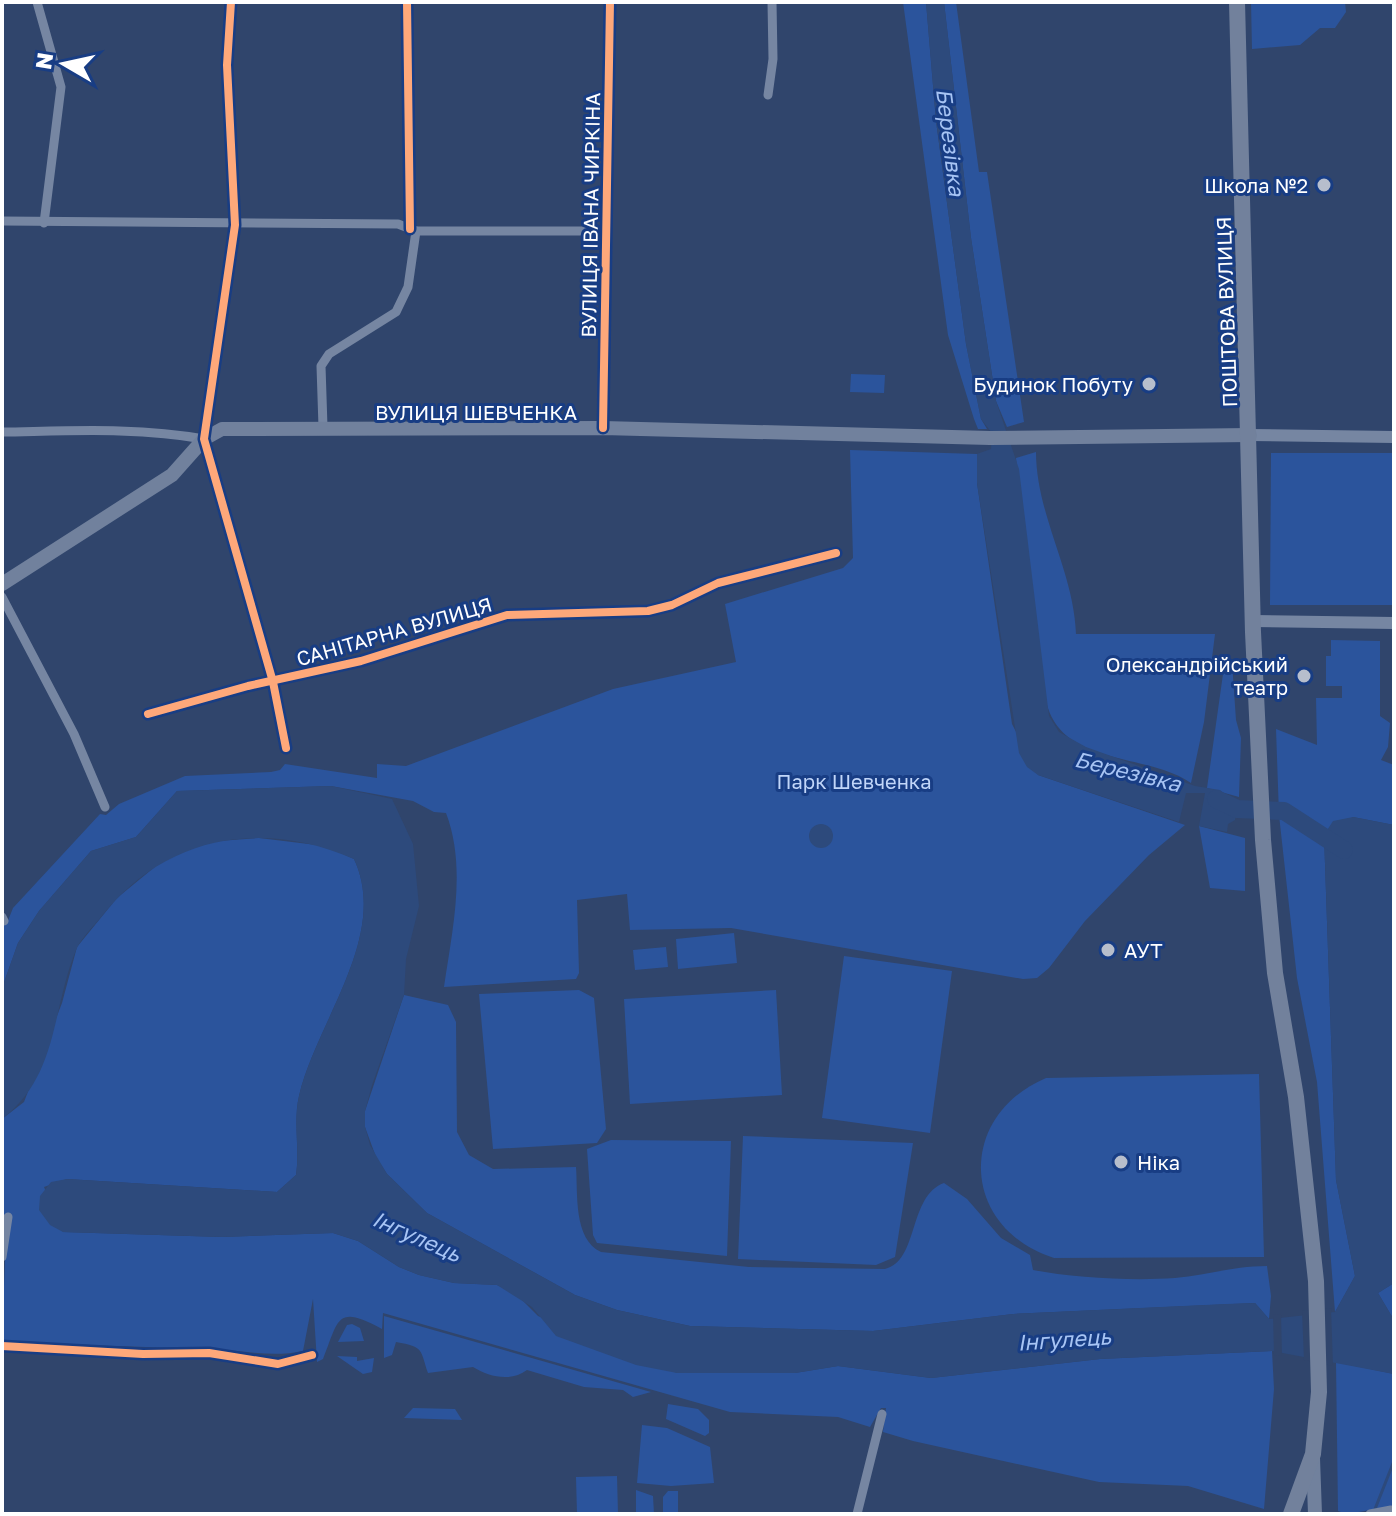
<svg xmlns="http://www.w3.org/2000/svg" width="1396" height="1516" font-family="'Golos Text',sans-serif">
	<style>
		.green { fill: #2b549c }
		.water { fill: #2d4a7c }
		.pier { fill: #30456c }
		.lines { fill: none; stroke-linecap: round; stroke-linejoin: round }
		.stream { stroke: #2d4a7c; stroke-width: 3 }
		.river { stroke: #2d4a7c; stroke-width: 18 }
		.minor { stroke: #7686a2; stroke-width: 9 }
		.tertiary { stroke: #7686a2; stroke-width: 12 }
		.secondary { stroke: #71819d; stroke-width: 14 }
		.trunk { stroke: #72819c; stroke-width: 16 }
		.cycleway-casing { stroke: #183d84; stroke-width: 13 }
		.cycleway { stroke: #fea87a; stroke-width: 8 }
		.poi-dot { fill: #b7becc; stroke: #183d84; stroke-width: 3 }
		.labels { text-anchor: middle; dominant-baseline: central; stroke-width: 6; stroke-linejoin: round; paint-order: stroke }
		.poi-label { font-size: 20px; fill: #fff; stroke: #183d84; text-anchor: end }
		.street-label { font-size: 20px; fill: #fff; stroke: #183d84 }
		.park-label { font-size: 20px; fill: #c1d6f9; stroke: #183d84 }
		.water-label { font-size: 22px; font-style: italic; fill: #a7c4f4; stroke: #183d84 }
	</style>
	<rect width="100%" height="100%" fill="#30456c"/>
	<g class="green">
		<polygon points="903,2 926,2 936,121 966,344 981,419 987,429 978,429 974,419 948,335"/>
		<polygon points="944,2 956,2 979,172 987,172 1024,422 1007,427 996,401 971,238"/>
		<polygon points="1251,2 1345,2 1346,12 1335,28 1320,28 1300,45 1252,49"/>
		<polygon points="851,374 885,375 884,393 850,392"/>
		<path d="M850 450 977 454V483L1012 724 1038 775 1185 825 1149 855 1085 921 1049 968 1037 978 1023 979 731 928 630 930 627 894 577 900 579 973 576 979 444 987C452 931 467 868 446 813L434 812 413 801 331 786 177 791 136 837 91 851 39 911 18 943 2 988V925L7 923 13 908 100 814 106 815 119 804 185 776 271 772 280 770 285 764 377 778V764L406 766 613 689 736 662 725 604 843 568 853 558Z"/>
		<path d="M1036 452C1036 515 1074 571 1076 634H1215L1204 722 1191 783C1146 752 1061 767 1046 701L1016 458Z"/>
		<polygon points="1271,453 1394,453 1394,605 1270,605"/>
		<polygon points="1331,640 1380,641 1380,716 1390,723 1388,747 1381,760 1394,765 1394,825 1353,817 1324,835 1336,1180 1355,1276 1335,1312 1317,1082 1297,978 1279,815 1276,729 1317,745 1316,698 1342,698 1342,686 1326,686 1326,656 1331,656"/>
		<polygon points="1232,662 1236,720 1241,738 1239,797 1207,788 1224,667"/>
		<polygon points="1199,826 1245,838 1245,891 1210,888"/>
		<path d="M259 838 325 846 354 859C390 936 316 1022 299 1096 293 1122 300 1149 296 1175L277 1192 67 1179 44 1187 63 1232 222 1237 333 1233 358 1241 399 1267 419 1275 454 1283 497 1285 516 1294 538 1316 677 1373H795L838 1366 931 1378 1100 1359 1272 1351 1274 1389 1264 1509 1188 1486 1099 1482 913 1441 883 1432 886 1408H881L870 1427 838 1417 730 1412 383 1313 382 1329C336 1304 339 1319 323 1359L317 1362 313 1299 303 1351C271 1358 243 1350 211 1349 141 1347 72 1345 2 1340L5 1260 2 1259V1119L24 1102 62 1003 77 947 117 898 167 857 205 842Z"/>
		<polygon points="734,933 737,963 678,969 676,939"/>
		<polygon points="666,947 668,967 635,970 633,950"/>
		<polygon points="844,956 952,971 930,1133 822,1118"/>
		<polygon points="579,990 594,998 606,1129 597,1143 493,1149 479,994"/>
		<polygon points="776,990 782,1095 630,1104 624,999"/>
		<path d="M404 995 448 1005 456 1022 457 1132 469 1155 493 1169 576 1167C578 1193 573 1239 601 1252L749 1267 885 1269C919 1261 908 1196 944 1183L967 1199 1001 1238 1030 1255 1033 1270C1074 1278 1134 1281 1175 1278 1207 1275 1235 1266 1267 1266L1271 1296 1269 1319 1255 1303 1013 1314 873 1331 690 1326 617 1310 575 1295 427 1213 387 1174 376 1157 365 1127V1111Z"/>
		<path d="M1259 1074 1264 1257 1054 1258C960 1228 956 1116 1046 1078Z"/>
		<polygon points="743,1136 913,1143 895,1257 876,1265 738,1259"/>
		<polygon points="611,1140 731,1141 727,1256 597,1243 593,1235 587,1149"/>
		<polygon points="1394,1283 1394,1320 1378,1293"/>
		<path d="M384 1316 651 1392 633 1397 623 1390 584 1387 527 1370C511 1382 489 1377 473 1367L428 1373C420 1350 425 1347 396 1342L392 1355 384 1358Z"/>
		<polygon points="352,1324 360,1328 364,1341 338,1342 347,1325"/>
		<polygon points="337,1356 357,1357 357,1361 374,1358 372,1372 363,1374"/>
		<polygon points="1336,1362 1394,1374 1394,1506 1347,1514 1338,1511"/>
		<polygon points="668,1404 698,1409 709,1420 709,1433 705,1436 666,1419"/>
		<polygon points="413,1408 455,1409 462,1420 404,1418"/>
		<polygon points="642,1425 667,1428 710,1447 714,1483 671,1486 637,1483"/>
		<polygon points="617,1476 618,1514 577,1514 576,1477"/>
		<polygon points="636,1490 653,1496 654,1514 636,1514"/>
		<polygon points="668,1491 678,1491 678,1514 663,1513 663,1497"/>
	</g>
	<g class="water">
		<polygon points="926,2 944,2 971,238 996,401 1019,469 1049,716 1059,732 1086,747 1195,786 1220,790 1238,805 1235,820 1228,824 1227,832 1199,826 1205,793 1186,793 1179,822 1038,775 1027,767 1019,753 977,483 977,454 991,449 992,433 981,419 966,344 936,121"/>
		<path d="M331 786 392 799 413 844 419 906 406 959 404 995 372 1085 365 1111V1127L370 1145 387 1174 427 1213 575 1295 617 1310 690 1326 873 1331 1013 1314 1226 1304 1255 1303 1269 1319 1335 1312 1355 1276 1336 1180 1324 835 1333 821 1353 817 1394 825V1283L1378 1293 1394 1320V1374L1272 1351 1100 1359 931 1378 838 1366 795 1373H677L636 1365 556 1336 532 1307 497 1285 454 1283 419 1275 399 1267 358 1241 333 1233 222 1237 63 1232 50 1225 39 1210 40 1196 51 1182 67 1179 277 1192 296 1175C300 1150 293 1122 299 1096 316 1022 390 936 354 859 265 820 170 834 106 911 97 923 82 936 76 950 51 1011 59 1075 2 1119V988L18 943 39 911 91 851 136 837 177 791Z"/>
		<circle cx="821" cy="836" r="12"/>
	</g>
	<g class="pier">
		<polygon points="1331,1308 1333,1366 1304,1360 1302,1311"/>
		<polygon points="1281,1314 1282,1356 1274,1355 1273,1315"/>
	</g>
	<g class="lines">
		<polyline class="stream" points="1375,1509 1394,1461"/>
		<polyline class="river" points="1216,799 1237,809 1284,811 1344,850"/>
		<g class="minor">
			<polyline points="37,2 61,87 44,223"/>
			<polyline points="231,2 227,65 235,225 204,439 273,682 286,748"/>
			<polyline points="407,2 410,229"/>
			<polyline points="768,95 773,59 772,2"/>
			<polyline points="2,221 398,224 416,231 606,231"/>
			<polyline points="323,427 321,366 329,354 396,312 408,287 416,231"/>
			<polyline points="603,428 610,2"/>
			<path d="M2 432C69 431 138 427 204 439"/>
			<polyline points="2,597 74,734 105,807"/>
			<polyline points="148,714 248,686 361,661 507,615 648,611 672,605 718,583 836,553"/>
			<polyline points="2,917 4,921"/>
			<polyline points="2,1257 8,1217"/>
			<polyline points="2,1346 143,1354 209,1353 278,1364 312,1355"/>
			<polyline points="857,1514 882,1414"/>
			<polyline points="1370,1514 1391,1510 1394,1513"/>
		</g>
		<g class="tertiary">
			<polyline points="1250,435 1394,437"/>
			<polyline points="1253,621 1394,623"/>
		</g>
		<g class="secondary">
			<polyline points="2,584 172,475 204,439 222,429 603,428 990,438 1250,435"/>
			<polyline points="1313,1458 1315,1514"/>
		</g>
		<polyline class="trunk" points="1237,2 1253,632 1263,840 1275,973 1296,1097 1316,1281 1319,1392 1313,1454 1291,1514"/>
		<defs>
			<g id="cycleway">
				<polyline points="231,2 227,65 235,225 204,439 273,682 286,748"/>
				<polyline points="407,2 410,229"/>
				<polyline points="603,428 610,2"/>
				<polyline points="148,714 248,686 361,661 507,615 648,611 672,605 718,583 836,553"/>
				<polyline points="2,1346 143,1354 209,1353 278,1364 312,1355"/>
			</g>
		</defs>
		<use href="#cycleway" class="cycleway-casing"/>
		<use href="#cycleway" class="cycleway"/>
	</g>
	<g class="poi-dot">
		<circle cx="1324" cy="185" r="8"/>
		<circle cx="1149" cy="384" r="8"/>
		<circle cx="1304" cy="676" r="8"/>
		<circle cx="1108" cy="950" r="8"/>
		<circle cx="1121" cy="1162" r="8"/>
	</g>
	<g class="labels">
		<g class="poi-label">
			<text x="1308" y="185">Школа №2</text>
			<text x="1133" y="384">Будинок Побуту</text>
			<text x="1288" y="664">Олександрійський<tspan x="1288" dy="23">театр</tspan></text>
			<text x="1124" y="950" text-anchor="start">АУТ</text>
			<text x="1137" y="1162" text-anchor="start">Ніка</text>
		</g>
		<g class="street-label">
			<text transform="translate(590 215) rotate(-89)">ВУЛИЦЯ ІВАНА ЧИРКІНА</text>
			<text transform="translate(1226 312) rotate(-92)">ПОШТОВА ВУЛИЦЯ</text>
			<text x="476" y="412">ВУЛИЦЯ ШЕВЧЕНКА</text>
			<text transform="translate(394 631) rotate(-16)">САНІТАРНА ВУЛИЦЯ</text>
		</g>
		<g class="park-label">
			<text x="854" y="781">Парк Шевченка</text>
		</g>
		<g class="water-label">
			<text transform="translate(951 142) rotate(83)">Березівка</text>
			<text transform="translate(1128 771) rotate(14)">Березівка</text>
			<text transform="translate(417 1236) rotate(24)">Інгулець</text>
			<text transform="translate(1064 1339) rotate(-4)">Інгулець</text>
		</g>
	</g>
	<rect width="1396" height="1516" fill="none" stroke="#ffffff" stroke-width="8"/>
	<g transform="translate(64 64) rotate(279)" stroke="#183d84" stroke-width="6" paint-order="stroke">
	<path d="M0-6L14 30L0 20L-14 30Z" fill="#ffffff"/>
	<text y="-12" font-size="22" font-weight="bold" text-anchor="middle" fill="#ffffff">N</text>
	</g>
</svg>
